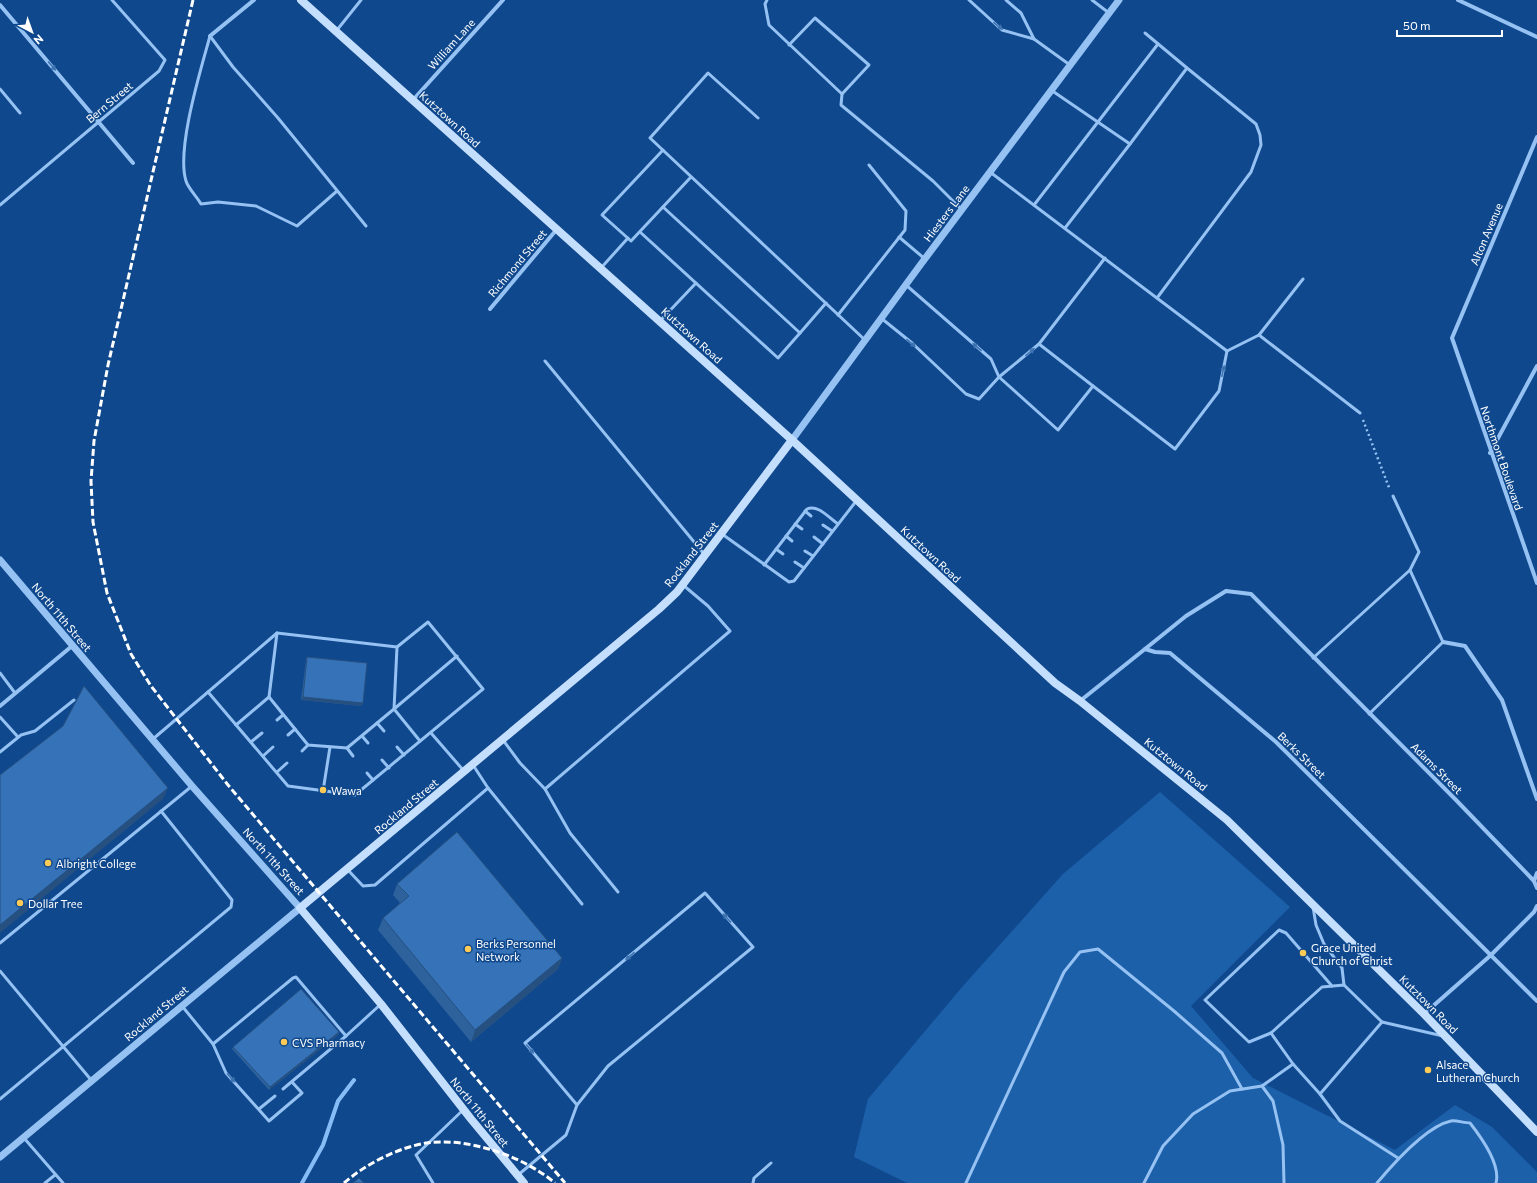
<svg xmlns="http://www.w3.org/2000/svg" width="1537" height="1183" font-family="Commissioner,sans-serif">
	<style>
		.green { fill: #1d60aa }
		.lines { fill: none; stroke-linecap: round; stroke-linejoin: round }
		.stream { stroke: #86bdf7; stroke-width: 4 }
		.path { stroke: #95c2f3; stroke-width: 2.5; stroke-dasharray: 2 3; stroke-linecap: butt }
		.service { stroke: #95c2f3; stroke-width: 3 }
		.minor { stroke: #95c2f3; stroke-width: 4 }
		.tertiary { stroke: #95c2f3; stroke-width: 7 }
		.secondary { stroke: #c4defd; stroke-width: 8 }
		.rail { stroke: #fff; stroke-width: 3; stroke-dasharray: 7 3; stroke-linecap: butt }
		.wall { fill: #2e629d }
		.shaded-wall { fill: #265080 }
		.building { fill: #3672b7; stroke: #265080 }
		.oneway { fill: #3e73b1 }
		.poi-dot { fill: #ffcb57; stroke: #0f488d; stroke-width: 1.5 }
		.labels { text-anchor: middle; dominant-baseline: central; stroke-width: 3; stroke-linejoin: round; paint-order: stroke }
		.street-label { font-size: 11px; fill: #fff; stroke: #0f488d }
		.poi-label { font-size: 11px; fill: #fff; stroke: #0f488d; text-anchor: start }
	</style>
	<rect width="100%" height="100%" fill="#0f488d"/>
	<polygon class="green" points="1160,792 1290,907 1191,1006 1253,1078 1395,1150 1455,1105 1492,1127 1537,1172 1537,1183 907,1183 854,1157 868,1099 963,986 1063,874"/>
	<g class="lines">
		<polyline class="stream" points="302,1183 323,1145 338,1101 354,1080"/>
		<polyline class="path" points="1363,420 1390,490"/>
		<g class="service">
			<polyline points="767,0 765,4 769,25 842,94 841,105 933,181 962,210"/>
			<polyline points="969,0 1002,30 1034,39 1070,65"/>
			<polyline points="1006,0 1021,13 1034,39"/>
			<polyline points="1092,0 1109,13"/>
			<polyline points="337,30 361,0"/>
			<polyline points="1145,33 1187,68"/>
			<path d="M210 36C201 69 176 149 186 181 188 188 197 197 201 204L218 202 256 206 297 226 337 191"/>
			<polyline points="210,36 233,67 278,118 366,226"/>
			<polyline points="789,45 815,18 869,65 842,94"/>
			<polyline points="0,89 20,113"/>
			<polyline points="1051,90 1130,144 1065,228"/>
			<polyline points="758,118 708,73 650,138 865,340"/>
			<polyline points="1130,144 1187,68 1256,124 1260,135 1261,145 1251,172 1157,298"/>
			<polyline points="663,150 602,215 631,241 691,177"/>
			<polyline points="990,172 1227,351"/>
			<polyline points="0,205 159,71 165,60 112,0"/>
			<polyline points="1034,205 1158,44"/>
			<polyline points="663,207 800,333 826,303"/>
			<polyline points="640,232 778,358 800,333"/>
			<polyline points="899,237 925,259"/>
			<polyline points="601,268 628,238"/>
			<polyline points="906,285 991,359 999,377 1058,430 1093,386 1175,449 1219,391 1227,351"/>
			<polyline points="838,315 905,230 906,211 869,165"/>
			<polyline points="881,318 912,343 966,394 979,399 999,377 1039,344 1105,258"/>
			<polyline points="660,321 696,283"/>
			<polyline points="1259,335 1303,279"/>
			<polyline points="1039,344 1093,386"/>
			<polyline points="1227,351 1259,335 1360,413"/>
			<polyline points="545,361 704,554"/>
			<polyline points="1393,496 1419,552 1410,570"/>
			<polyline points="805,511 811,516"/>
			<polyline points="795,524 802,529"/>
			<polyline points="823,525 832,531"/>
			<polyline points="722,534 789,582 794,581 857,500"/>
			<polyline points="786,536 792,541"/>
			<polyline points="814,537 823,544"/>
			<polyline points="776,549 783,554"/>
			<polyline points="805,551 813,556"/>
			<polyline points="795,562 804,568"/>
			<path d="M764 565 807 509C818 504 829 518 838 524"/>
			<polyline points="1313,658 1410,570 1443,642 1369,714"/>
			<polyline points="0,673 15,693"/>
			<polyline points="208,692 288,786 355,795 483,689 428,622 397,647"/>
			<polyline points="269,697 308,745 347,748 394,709 420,741"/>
			<polyline points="0,717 18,737"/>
			<polyline points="277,720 283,715"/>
			<polyline points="377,723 384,731"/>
			<polyline points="236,725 269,697 277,633"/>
			<polyline points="431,733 464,771"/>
			<polyline points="288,735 295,729"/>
			<polyline points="362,736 368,743"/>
			<polyline points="153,739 277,633 397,647 394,709 457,656"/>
			<polyline points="503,740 520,763 545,789 730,631 708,606 683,585"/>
			<polyline points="251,742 262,733"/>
			<polyline points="397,747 404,755"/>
			<polyline points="347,748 353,756"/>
			<polyline points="302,751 308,745"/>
			<polyline points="0,752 21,735 35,731 74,700"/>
			<polyline points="263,756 273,747"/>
			<polyline points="382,760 389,768"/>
			<polyline points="473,765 488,788 582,904"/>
			<polyline points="277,772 287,763"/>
			<polyline points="367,773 373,780"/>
			<polyline points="545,789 570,833 618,892"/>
			<polyline points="323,791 330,747"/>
			<polyline points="347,869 363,886 375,885 488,788"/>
			<polyline points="1313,907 1316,925 1324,944 1342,968 1344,985"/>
			<polyline points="0,943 192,786"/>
			<polyline points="0,971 92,1081"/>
			<polygon points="1344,985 1382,1022 1320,1094 1293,1064 1271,1033 1322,987"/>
			<polyline points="182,1006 213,1044 293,978 296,977 346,1036 381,1004"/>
			<polyline points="1382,1022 1443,1036"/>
			<polyline points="1271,1033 1249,1042 1205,1000 1279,930 1286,933 1332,986"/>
			<polyline points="213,1044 226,1073 269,1121 302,1093 292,1082"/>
			<polyline points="1262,1086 1293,1064"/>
			<polyline points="283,1089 346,1036"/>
			<polyline points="1320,1094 1340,1121 1398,1158"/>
			<polyline points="0,1099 231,907 232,900 161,811"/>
			<polyline points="259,1109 275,1096"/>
			<polyline points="24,1138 63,1183"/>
			<polyline points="518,1175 566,1135 577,1105 608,1066 753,947 705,893 525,1043 577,1105"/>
			<polyline points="45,1183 55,1175"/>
			<polyline points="433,1183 416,1155 462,1111"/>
			<polyline points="753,1183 754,1178 771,1163"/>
			<polyline points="966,1183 1064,972 1080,952 1098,949 1174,1011 1222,1053 1242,1089"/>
			<polyline points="1144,1183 1163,1146 1193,1114 1230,1091 1262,1086 1273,1101 1283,1145 1284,1183"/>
			<path d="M1377 1183C1393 1164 1427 1126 1451 1121 1456 1120 1464 1123 1470 1123 1481 1137 1501 1164 1496 1183"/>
		</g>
		<g class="minor">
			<polyline points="1458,0 1537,37"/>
			<polyline points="0,5 133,163"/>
			<polyline points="210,36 254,0"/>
			<polyline points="413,100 503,0"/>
			<polyline points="1537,137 1452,338 1537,583"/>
			<polyline points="490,309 557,229"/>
			<polyline points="1490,453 1537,366"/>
			<polyline points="1443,642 1465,646 1502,700 1537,799"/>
			<polyline points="1145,649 1186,616 1226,591 1251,594 1456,800 1534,881 1537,888"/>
			<polyline points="1080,701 1145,649 1155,652 1170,653 1276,742 1537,1001"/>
			<polyline points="0,706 72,646"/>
			<polyline points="1534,881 1537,873"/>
			<polyline points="1424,1014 1491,955 1534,912 1537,906"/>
		</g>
		<g class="tertiary">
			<polyline points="792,440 921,264 1119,0"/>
			<polyline points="0,560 192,786 300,908 0,1157"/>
		</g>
		<g class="secondary">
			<polyline points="301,0 792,440 1055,683 1080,701 1227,820 1424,1014 1537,1132"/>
			<polyline points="524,1183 471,1119 381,1004 300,908 659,609 677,592 792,440"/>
		</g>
		<g class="rail">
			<polyline points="193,0 108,365 94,441 91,481 93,522 107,593 131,654 151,686 228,785 565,1183"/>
			<path d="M344 1183C366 1164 397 1148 426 1143 468 1137 523 1156 555 1183"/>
		</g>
	</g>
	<g class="wall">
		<polygon points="307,657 363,703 361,706 301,700 306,660"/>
		<polygon points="397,884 562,958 558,969 471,1042 378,930 383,918 400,903 393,895"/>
		<polygon points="339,1032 338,1035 269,1090 232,1049 233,1047"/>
	</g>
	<g class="shaded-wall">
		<polygon points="303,697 363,703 361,706 301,700"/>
		<polygon points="168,788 163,799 0,933 0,925"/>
		<polygon points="562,958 558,969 471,1042 475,1030"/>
		<polygon points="339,1032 338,1035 269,1090 270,1087"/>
	</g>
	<g class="building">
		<polygon points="307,657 367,663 363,703 303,697"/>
		<polygon points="84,686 168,788 0,925 0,775 63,726"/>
		<polygon points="457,832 562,958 475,1030 383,918 409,896 397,884"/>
		<polygon points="301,989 339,1032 270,1087 233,1047"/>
		<polygon points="359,1178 364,1183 353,1183"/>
	</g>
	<defs><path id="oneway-solid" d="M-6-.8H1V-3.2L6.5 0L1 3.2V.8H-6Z"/></defs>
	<g class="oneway">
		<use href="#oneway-solid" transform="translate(998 26) rotate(39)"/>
		<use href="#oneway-solid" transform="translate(52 66) rotate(50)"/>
		<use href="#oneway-solid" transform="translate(911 343) rotate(41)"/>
		<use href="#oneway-solid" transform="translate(977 347) rotate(-139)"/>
		<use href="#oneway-solid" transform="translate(1030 352) rotate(-40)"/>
		<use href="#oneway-solid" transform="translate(1223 371) rotate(-78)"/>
		<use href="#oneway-solid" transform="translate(727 918) rotate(-132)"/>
		<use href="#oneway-solid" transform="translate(630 956) rotate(140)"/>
		<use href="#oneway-solid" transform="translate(530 1049) rotate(50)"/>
		<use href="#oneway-solid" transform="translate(231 1078) rotate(48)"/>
	</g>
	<g class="poi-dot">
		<circle cx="323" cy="790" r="4"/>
		<circle cx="48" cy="863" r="4"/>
		<circle cx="20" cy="903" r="4"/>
		<circle cx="468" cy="949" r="4"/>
		<circle cx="1303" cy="953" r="4"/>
		<circle cx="284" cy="1042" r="4"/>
		<circle cx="1428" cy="1070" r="4"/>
	</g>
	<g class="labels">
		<g class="street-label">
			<text transform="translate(451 44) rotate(-48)">William Lane</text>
			<text transform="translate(109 102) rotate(-40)">Bern Street</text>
			<text transform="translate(450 119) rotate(42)">Kutztown Road</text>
			<text transform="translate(946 213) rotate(-53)">Hiesters Lane</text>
			<text transform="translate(1486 234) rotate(-67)">Alton Avenue</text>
			<text transform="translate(517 263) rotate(-50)">Richmond Street</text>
			<text transform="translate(692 335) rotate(42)">Kutztown Road</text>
			<text transform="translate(1502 458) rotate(71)">Northmont Boulevard</text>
			<text transform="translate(691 554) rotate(-52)">Rockland Street</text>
			<text transform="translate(931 554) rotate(43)">Kutztown Road</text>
			<text transform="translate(62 617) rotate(50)">North 11th Street</text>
			<text transform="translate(1302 755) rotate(44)">Berks Street</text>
			<text transform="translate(1176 764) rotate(39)">Kutztown Road</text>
			<text transform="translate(1437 768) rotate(45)">Adams Street</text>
			<text transform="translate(406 806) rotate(-40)">Rockland Street</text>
			<text transform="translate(274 861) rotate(48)">North 11th Street</text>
			<text transform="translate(1429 1004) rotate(45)">Kutztown Road</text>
			<text transform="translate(156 1013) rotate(-40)">Rockland Street</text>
			<text transform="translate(480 1112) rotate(51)">North 11th Street</text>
		</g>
		<g class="poi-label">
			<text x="331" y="790">Wawa</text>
			<text x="56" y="863">Albright College</text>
			<text x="28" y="903">Dollar Tree</text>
			<text x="476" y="943">Berks Personnel<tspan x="476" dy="13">Network</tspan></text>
			<text x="1311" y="947">Grace United<tspan x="1311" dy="13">Church of Christ</tspan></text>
			<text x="292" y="1042">CVS Pharmacy</text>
			<text x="1436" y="1064">Alsace<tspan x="1436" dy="13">Lutheran Church</tspan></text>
		</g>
	</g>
	<g transform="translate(32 32) rotate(139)" stroke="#0f488d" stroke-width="3" paint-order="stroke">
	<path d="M0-3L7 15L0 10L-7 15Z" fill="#ffffff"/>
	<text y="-6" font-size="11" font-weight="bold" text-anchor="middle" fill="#ffffff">N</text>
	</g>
	<path d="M1397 30v6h105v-6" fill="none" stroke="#ffffff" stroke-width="2"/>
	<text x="1403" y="30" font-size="12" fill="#ffffff" stroke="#0f488d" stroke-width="3" paint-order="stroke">50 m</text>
</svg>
